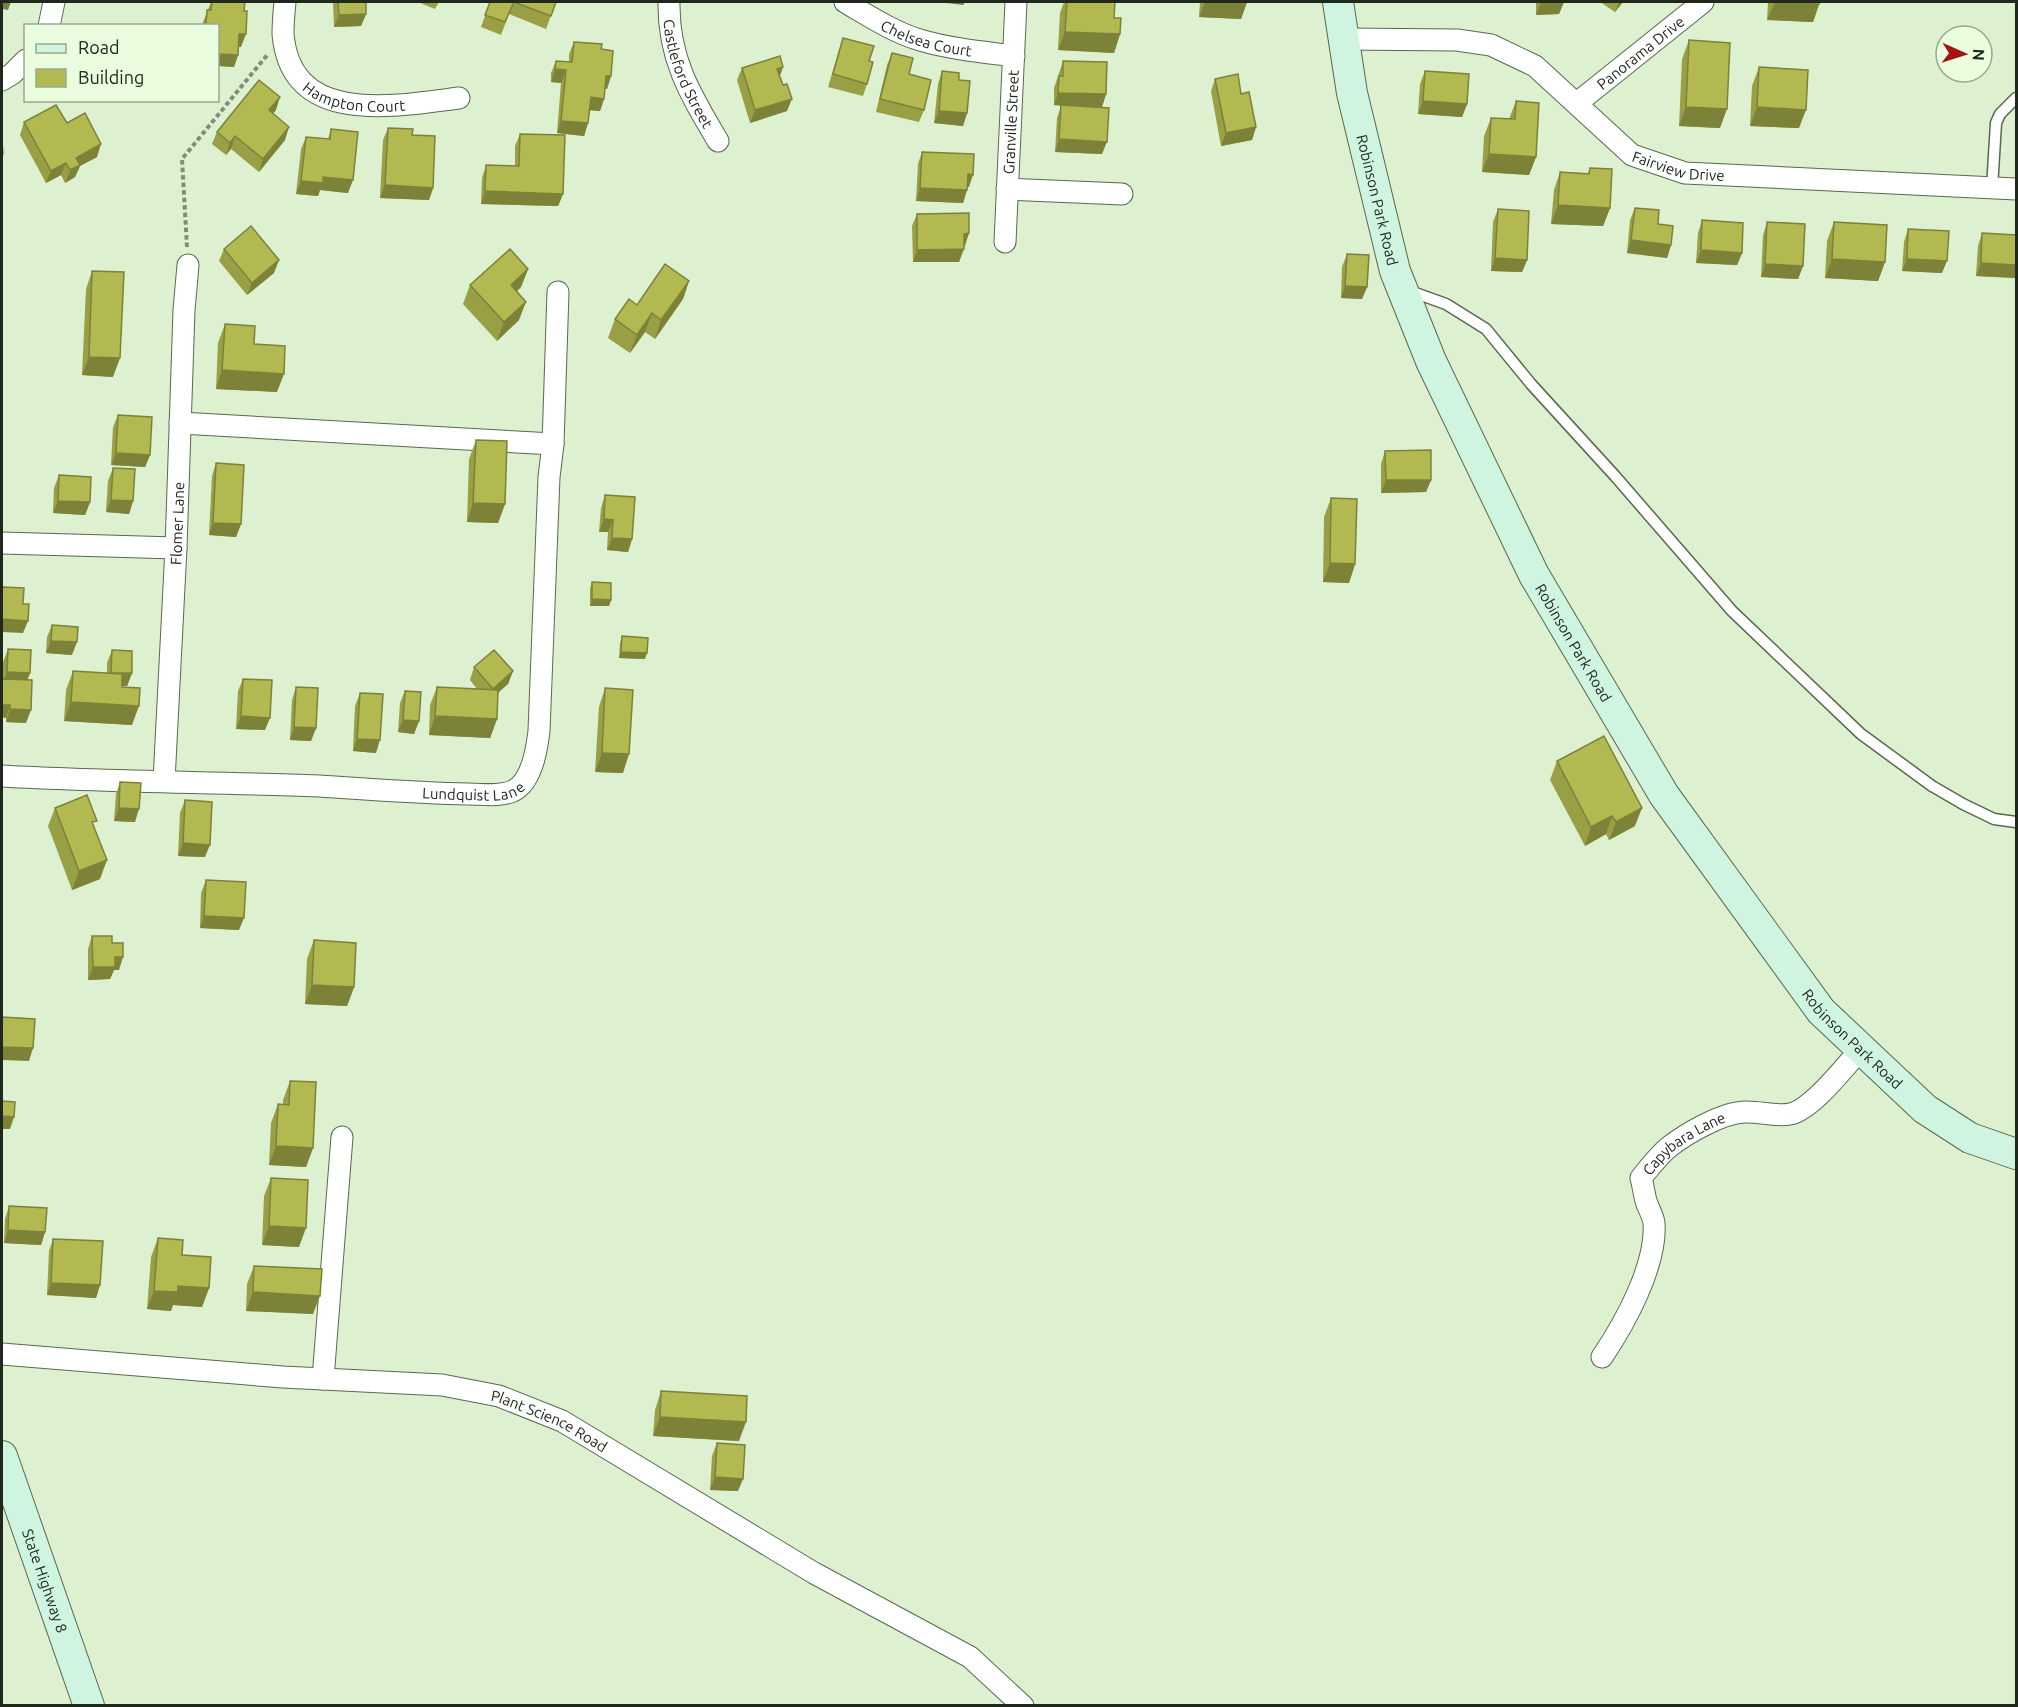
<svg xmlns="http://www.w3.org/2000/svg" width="2018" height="1707" font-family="Ubuntu,sans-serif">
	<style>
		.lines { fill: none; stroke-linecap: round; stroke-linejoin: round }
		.lane-casing { stroke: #58694e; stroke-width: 13 }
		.street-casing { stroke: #58694e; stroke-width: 23 }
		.secondary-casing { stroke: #58694e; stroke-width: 32 }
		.path { stroke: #7f8c77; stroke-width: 4; stroke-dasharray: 4.5 3; stroke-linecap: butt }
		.lane { stroke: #fff; stroke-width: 10 }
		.street { stroke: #fff; stroke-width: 21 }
		.secondary { stroke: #cff4df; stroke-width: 30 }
		.wall { fill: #989f45 }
		.shaded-wall { fill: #7c8238 }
		.building { fill: #b1b950; stroke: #7c8238; stroke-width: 1.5 }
		.labels { text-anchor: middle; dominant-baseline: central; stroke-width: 4.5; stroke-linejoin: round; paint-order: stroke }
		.street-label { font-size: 15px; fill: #20271c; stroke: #eafedf }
	</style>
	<rect width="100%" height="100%" fill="#ddf1d1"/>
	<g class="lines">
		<defs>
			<g id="lane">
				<polyline points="1992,188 1996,123 2000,114 2016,98"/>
				<polyline points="1407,290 1446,304 1486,329 1531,384 1615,476 1732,611 1861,734 1932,786 1963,804 1994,819 2016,822"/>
			</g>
			<g id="street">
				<path id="s1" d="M285 2C284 12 283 23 283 34 291 127 395 106 459 98"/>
				<path id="s2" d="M669 2C668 58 690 94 718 141"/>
				<path id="s3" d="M845 2C869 16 893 32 920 40 950 49 983 52 1014 56"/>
				<polyline points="49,26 54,2"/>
				<path id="s4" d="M1344 39 1457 40 1491 45 1535 66 1632 155 1685 173 2016 189"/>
				<polyline points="2,80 12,74 26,60"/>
				<path id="s5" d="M1577 103 1703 2"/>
				<polyline points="1007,189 1122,194"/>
				<path id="s6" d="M1005 242 1016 2"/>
				<polyline points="180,423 553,444"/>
				<polyline points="2,543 176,548"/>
				<path id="s7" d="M2 776C107 782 213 782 319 786 369 789 418 793 468 794 483 794 499 797 513 791 532 782 537 748 539 731L549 477 553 444 558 292"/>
				<path id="s8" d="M164 781 176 548 184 310 188 265"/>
				<path id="s9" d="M2 1354 283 1377 442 1385 499 1396 562 1421 814 1573 970 1657 1023 1706"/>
				<path id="s10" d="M1602 1357C1625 1323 1657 1265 1654 1223 1653 1215 1648 1208 1646 1201 1644 1193 1643 1185 1641 1178 1650 1167 1659 1155 1669 1147 1687 1133 1722 1113 1744 1112 1759 1111 1776 1117 1790 1114 1812 1110 1846 1065 1861 1049"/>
				<polyline points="323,1379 342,1137"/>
			</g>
			<g id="secondary">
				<path id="s11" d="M1338 2 1352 93 1395 271 1431 361 1534 575 1664 795 1821 1011 1925 1109 1970 1138 2016 1154"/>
				<path id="s12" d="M2 1456 89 1706"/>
			</g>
		</defs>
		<use href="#lane" class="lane-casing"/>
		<use href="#street" class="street-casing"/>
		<use href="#secondary" class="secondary-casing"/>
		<polyline class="path" points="187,247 182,159 268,54"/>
		<use href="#lane" class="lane"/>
		<use href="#street" class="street"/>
		<use href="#secondary" class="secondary"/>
	</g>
	<g class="wall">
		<polygon points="211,2 245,2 241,47 239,47 238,55 234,67 218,66 218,26 202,26 203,22"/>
		<polygon points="333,2 366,2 366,14 361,26 334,27"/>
		<polygon points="418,2 439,2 435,9"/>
		<polygon points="490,2 556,2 546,29 509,14 501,35 481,27"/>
		<polygon points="1064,2 1115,2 1114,18 1120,34 1114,53 1058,50 1060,13"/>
		<polygon points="1200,2 1247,2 1241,19 1199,17"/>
		<polygon points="1536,2 1564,2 1559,14 1536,15"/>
		<polygon points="1600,2 1623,2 1615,12"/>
		<polygon points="1768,2 1820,2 1813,22 1767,20"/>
		<polygon points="843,38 869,61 867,84 863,96 828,87 839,50"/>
		<polygon points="1689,40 1720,128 1679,126 1682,59"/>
		<polygon points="574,42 601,49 611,76 607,89 605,88 604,99 600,111 590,110 588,123 584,136 557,133 561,83 551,82 551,73 556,61 569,62 569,54"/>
		<polygon points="892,53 924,110 919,122 876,112 887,65"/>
		<polygon points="1063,61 1106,94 1102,107 1102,154 1055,152 1057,118 1061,106 1054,105 1054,88"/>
		<polygon points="783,67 780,76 787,111 750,123 737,80 742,68"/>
		<polygon points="1759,67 1799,128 1750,126 1752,86"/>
		<polygon points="942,71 959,80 967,113 963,126 934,123 938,84"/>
		<polygon points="1425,71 1467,104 1462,117 1418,114 1420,84"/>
		<polygon points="1215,79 1256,127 1252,140 1221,146 1211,91"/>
		<polygon points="1516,101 1536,157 1529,175 1482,172 1484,136 1491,118 1509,119"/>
		<polygon points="276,110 273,113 285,140 259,172 231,149 226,155 212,144 217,132"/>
		<polygon points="24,122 67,123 97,157 80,166 75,177 65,183 61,175 46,183 20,135"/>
		<polygon points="388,128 433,188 429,200 380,198 383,140"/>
		<polygon points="331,129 348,193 320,190 318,196 296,194 301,149 306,137 328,139"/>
		<polygon points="520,134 563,194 558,206 481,204 482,178 486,165 515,166 515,146"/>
		<polygon points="922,152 969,187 967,187 967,190 963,203 916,201 918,164"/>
		<polygon points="1590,168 1610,208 1603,226 1551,224 1554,190 1560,172 1588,173"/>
		<polygon points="1635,208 1671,245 1667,258 1627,253 1630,220"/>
		<polygon points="1498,209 1527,260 1522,272 1491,271 1493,222"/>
		<polygon points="917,214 969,233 964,246 959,262 913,262 912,226"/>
		<polygon points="1702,220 1742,253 1737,265 1696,263 1698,233"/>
		<polygon points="1767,222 1803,266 1798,279 1761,277 1763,235"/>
		<polygon points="1834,222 1885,262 1878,281 1825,278 1827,241"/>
		<polygon points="1908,229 1942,273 1902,271 1904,242"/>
		<polygon points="1982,233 2016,235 2016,278 1976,276 1978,246"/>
		<polygon points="224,249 274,273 247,295 219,261"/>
		<polygon points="1347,254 1367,287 1362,299 1341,298 1342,267"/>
		<polygon points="528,269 521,287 517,291 519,320 497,341 463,304 470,285"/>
		<polygon points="92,271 113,377 82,375 86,289"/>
		<polygon points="689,281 683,299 655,339 645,332 630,353 608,338 615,319 637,305"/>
		<polygon points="225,324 254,344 277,392 216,389 218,343"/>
		<polygon points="118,415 150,455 145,467 111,465 113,427"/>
		<polygon points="476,440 505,504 498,523 467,522 469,459"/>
		<polygon points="1385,451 1431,480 1426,492 1381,493 1381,464"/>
		<polygon points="216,463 241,524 236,537 209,535 212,476"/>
		<polygon points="113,468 133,501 129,514 106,512 108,481"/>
		<polygon points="59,475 90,502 85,515 53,513 54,488"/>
		<polygon points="605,495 632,539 628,552 607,550 608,532 599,532 601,508"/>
		<polygon points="1331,498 1355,564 1349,583 1323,582 1324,517"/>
		<polygon points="592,582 611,600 609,606 590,606 590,589"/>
		<polygon points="52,625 72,655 46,653 47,637"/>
		<polygon points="622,636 645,659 619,658 620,643"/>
		<polygon points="8,649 30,673 27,680 26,723 6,722 6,718 2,717 2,679 3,679 3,662"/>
		<polygon points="112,650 132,673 127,686 122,686 132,725 64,721 66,690 73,671 107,673 107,663"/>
		<polygon points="474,667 513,671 508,684 498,693 497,719 490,738 429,735 430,705 437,687 477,689 470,680"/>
		<polygon points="243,679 265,730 236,729 238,691"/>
		<polygon points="296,687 316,728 311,741 290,740 292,700"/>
		<polygon points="605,688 623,773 595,772 599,707"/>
		<polygon points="405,691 419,721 414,734 398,732 400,703"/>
		<polygon points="360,693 376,753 353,751 355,706"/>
		<polygon points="1557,761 1635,826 1609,840 1606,834 1585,846 1550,780"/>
		<polygon points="120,782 135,822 114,821 116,794"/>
		<polygon points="185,800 205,857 178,856 180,813"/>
		<polygon points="55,808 100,879 72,890 48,826"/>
		<polygon points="206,880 239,930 200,928 201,893"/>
		<polygon points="92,936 112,943 119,970 114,970 110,979 88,980 88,949"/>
		<polygon points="314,940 354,987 347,1006 305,1004 307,959"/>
		<polygon points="290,1081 313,1148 306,1167 269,1165 271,1123 278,1104 283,1105 283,1100"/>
		<polygon points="271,1178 299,1247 262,1245 264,1196"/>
		<polygon points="9,1206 45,1232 41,1245 4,1243 5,1219"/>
		<polygon points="158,1238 182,1255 209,1288 202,1307 173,1305 171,1311 147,1309 151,1257"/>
		<polygon points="53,1239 100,1285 96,1298 47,1295 49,1251"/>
		<polygon points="254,1266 313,1314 246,1311 247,1284"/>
		<polygon points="661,1391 739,1441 653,1436 655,1410"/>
		<polygon points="717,1443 738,1491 710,1490 712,1456"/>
	</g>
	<g class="shaded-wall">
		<polygon points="2,2 11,2 8,10 2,9"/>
		<polygon points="938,2 965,2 963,5"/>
		<polygon points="1205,2 1247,2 1241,19 1199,17"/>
		<polygon points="1541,2 1564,2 1559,14 1536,15"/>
		<polygon points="1619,2 1623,2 1615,12"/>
		<polygon points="1775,2 1819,4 1813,22 1767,20"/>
		<polygon points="366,14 361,26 334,27 339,15"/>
		<polygon points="1065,32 1120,34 1114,53 1058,50"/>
		<polygon points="239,34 246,34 241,47 235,47"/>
		<polygon points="218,54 238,55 234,67 218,66"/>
		<polygon points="783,67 778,80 777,69"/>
		<polygon points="555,69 566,70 561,83 551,82"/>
		<polygon points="606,76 611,76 607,89 602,88"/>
		<polygon points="1058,93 1106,94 1102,107 1054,105"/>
		<polygon points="280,97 276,110 265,123 269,110"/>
		<polygon points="591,97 604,99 600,111 586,110"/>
		<polygon points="792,99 787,111 750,123 755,110"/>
		<polygon points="1423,101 1467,104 1462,117 1418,114"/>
		<polygon points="1686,107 1727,109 1720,128 1679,126"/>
		<polygon points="1757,107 1806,110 1799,128 1750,126"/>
		<polygon points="939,111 967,113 963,126 934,123"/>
		<polygon points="561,121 588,123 584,136 557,133"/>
		<polygon points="289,127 285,140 259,172 263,159"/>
		<polygon points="1256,127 1252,140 1221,146 1226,133"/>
		<polygon points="235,136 231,149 226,155 230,143"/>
		<polygon points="1059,139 1107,142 1102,154 1055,152"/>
		<polygon points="101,144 97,157 80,166 75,177 65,183 76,158"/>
		<polygon points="1489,154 1536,157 1529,175 1482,172"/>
		<polygon points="66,163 61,175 46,183 51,171"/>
		<polygon points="968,174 973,175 969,187 964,187"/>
		<polygon points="323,177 353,180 348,193 320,190 318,196 296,194 301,181"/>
		<polygon points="385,185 433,188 429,200 380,198"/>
		<polygon points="920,188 967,190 963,203 916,201"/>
		<polygon points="485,191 563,194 558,206 481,204"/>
		<polygon points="1558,205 1610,208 1603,226 1551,224"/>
		<polygon points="969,233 965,246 959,246 964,234"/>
		<polygon points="1631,240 1671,245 1667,258 1627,253"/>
		<polygon points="964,249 959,262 913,262 917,250"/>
		<polygon points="1701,250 1742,253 1737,265 1696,263"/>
		<polygon points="1495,258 1527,260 1522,272 1491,271"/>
		<polygon points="1832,259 1885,262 1878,281 1825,278"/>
		<polygon points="1907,259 1947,261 1942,273 1902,271"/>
		<polygon points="279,260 274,273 247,295 252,283"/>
		<polygon points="1981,263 2016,265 2016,278 1976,276"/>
		<polygon points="1765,264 1803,266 1798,279 1761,277"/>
		<polygon points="528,269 521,287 504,303 511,285"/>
		<polygon points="689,281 683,299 655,339 661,320"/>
		<polygon points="1345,286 1367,287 1362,299 1341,298"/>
		<polygon points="526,302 519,320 497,341 504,322"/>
		<polygon points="652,313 645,332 630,353 637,335"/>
		<polygon points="89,357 120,358 113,377 82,375"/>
		<polygon points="222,370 284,374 277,392 216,389"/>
		<polygon points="116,453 150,455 145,467 111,465"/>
		<polygon points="1386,480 1431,480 1426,492 1381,493"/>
		<polygon points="111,500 133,501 129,514 106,512"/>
		<polygon points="58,501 90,502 85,515 53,513"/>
		<polygon points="473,503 505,504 498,523 467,522"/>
		<polygon points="604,519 613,520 608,532 599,532"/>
		<polygon points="213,523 241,524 236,537 209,535"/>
		<polygon points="612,538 632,539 628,552 607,550"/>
		<polygon points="1330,563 1355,564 1349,583 1323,582"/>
		<polygon points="592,599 611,600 609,606 590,606"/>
		<polygon points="2,619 28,621 23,633 2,632"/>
		<polygon points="51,641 77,642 72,655 46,653"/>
		<polygon points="621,652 647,653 645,659 619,658"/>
		<polygon points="513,671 508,684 488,701 493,689"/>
		<polygon points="7,672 30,673 25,686 2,685"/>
		<polygon points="111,673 132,673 127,686 107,686"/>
		<polygon points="71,702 139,706 132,725 64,721"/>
		<polygon points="2,705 10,705 6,718 2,717"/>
		<polygon points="10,709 31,710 26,723 6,722"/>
		<polygon points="241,716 270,718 265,730 236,729"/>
		<polygon points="435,716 497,719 490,738 429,735"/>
		<polygon points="403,720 419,721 414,734 398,732"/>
		<polygon points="294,727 316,728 311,741 290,740"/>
		<polygon points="357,739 380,740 376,753 353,751"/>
		<polygon points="602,753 629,754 623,773 595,772"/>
		<polygon points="119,808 139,809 135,822 114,821"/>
		<polygon points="1642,808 1635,826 1609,840 1616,822"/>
		<polygon points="1612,816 1606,834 1585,846 1591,827"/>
		<polygon points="183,843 210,845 205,857 178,856"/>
		<polygon points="107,860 100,879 72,890 79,871"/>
		<polygon points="204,916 244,918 239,930 200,928"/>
		<polygon points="115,957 123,957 119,970 114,970 110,979 88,980 93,967"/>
		<polygon points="312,985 354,987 347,1006 305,1004"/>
		<polygon points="2,1047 33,1048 29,1061 2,1060"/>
		<polygon points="2,1116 14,1117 10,1129 2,1129"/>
		<polygon points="276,1146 313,1148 306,1167 269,1165"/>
		<polygon points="269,1226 306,1228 299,1247 262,1245"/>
		<polygon points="8,1230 45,1232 41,1245 4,1243"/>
		<polygon points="51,1283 100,1285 96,1298 47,1295"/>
		<polygon points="178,1286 209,1288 202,1307 173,1305 171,1311 147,1309 154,1291"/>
		<polygon points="253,1292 320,1296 313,1314 246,1311"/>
		<polygon points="660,1417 746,1422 739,1441 653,1436"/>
		<polygon points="715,1477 743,1479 738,1491 710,1490"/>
	</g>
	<g class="building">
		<polygon points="212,2 245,2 244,11 247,11 246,34 239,34 238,55 218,54 218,26 206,26 207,10 211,10"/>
		<polygon points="338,2 366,2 366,14 339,15"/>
		<polygon points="490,2 514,2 505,22 485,15"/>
		<polygon points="514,2 556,2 551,16"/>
		<polygon points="1067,2 1115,2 1114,18 1121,18 1120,34 1065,32"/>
		<polygon points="1775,2 1820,2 1819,4"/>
		<polygon points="843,38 874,46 869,61 873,62 867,84 833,74"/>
		<polygon points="1689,40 1730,43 1727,109 1686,107"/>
		<polygon points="574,42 602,44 601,49 613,51 611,76 606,76 604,99 591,97 588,123 561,121 566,70 555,69 556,61 572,62"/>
		<polygon points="892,53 913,58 909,74 931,80 924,110 880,99"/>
		<polygon points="780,56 783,67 777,69 783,85 787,84 792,99 755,110 742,68"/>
		<polygon points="1063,61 1107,62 1106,94 1058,93 1059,76 1063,76"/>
		<polygon points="1759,67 1808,70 1806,110 1757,107"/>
		<polygon points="942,71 959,73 959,80 970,81 967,113 939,111"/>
		<polygon points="1425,71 1469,74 1467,104 1423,101"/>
		<polygon points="1238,74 1241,94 1249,92 1256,127 1226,133 1215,79"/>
		<polygon points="259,80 280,97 269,110 289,127 263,159 235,136 230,143 217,132"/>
		<polygon points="1516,101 1539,103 1536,157 1489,154 1491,118 1515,119"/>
		<polygon points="56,105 67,123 85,113 101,144 76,158 80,165 70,170 66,163 51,171 24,122"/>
		<polygon points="1061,105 1109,108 1107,142 1059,139"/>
		<polygon points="388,128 413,129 412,135 435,136 433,188 385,185"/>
		<polygon points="331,129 358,132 353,180 323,177 323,183 301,181 306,137 330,139"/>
		<polygon points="520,134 565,135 563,194 485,191 486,165 519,166"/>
		<polygon points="2,141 3,154 2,155"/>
		<polygon points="922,152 974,154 973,175 968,174 967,190 920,188"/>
		<polygon points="1590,168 1612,169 1610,208 1558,205 1560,172 1589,174"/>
		<polygon points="1635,208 1659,210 1658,224 1673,226 1671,245 1631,240"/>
		<polygon points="1498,209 1529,211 1527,260 1495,258"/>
		<polygon points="969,213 969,233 964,234 964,249 917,250 917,214"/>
		<polygon points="1702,220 1743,223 1742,253 1701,250"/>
		<polygon points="1767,222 1805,224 1803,266 1765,264"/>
		<polygon points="1834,222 1887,225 1885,262 1832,259"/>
		<polygon points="251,226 279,260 252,283 224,249"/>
		<polygon points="1908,229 1949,231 1947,261 1907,259"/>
		<polygon points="1982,233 2016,235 2016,265 1981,263"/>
		<polygon points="510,249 528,269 511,285 526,302 504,322 470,285"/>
		<polygon points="1347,254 1369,255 1367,287 1345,286"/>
		<polygon points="665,264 689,281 661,320 652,313 637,335 615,319 629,299 637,305"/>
		<polygon points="92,271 124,272 120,358 89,357"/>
		<polygon points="225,324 255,326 254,344 285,346 284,374 222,370"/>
		<polygon points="118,415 152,417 150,455 116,453"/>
		<polygon points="476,440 507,441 505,504 473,503"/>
		<polygon points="1431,450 1431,480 1386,480 1385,451"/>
		<polygon points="216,463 244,465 241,524 213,523"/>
		<polygon points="113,468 135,469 133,501 111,500"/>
		<polygon points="59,475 91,477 90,502 58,501"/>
		<polygon points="605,495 635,497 632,539 612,538 613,520 604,519"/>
		<polygon points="1331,498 1357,499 1355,564 1330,563"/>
		<polygon points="592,582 611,583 611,600 592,599"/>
		<polygon points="2,587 24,588 23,604 29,604 28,621 2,619"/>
		<polygon points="52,625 78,627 77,642 51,641"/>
		<polygon points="622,636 648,638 647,653 621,652"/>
		<polygon points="8,649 31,650 30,673 7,672"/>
		<polygon points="112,650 132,651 132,673 111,673"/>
		<polygon points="494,650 513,671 493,689 474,667"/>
		<polygon points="73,671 122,674 122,687 140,688 139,706 71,702"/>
		<polygon points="2,679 32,680 31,710 10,709 10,705 2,705"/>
		<polygon points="243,679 272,680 270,718 241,716"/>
		<polygon points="296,687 318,688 316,728 294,727"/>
		<polygon points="437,687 498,690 497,719 435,716"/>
		<polygon points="605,688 633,690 629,754 602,753"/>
		<polygon points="405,691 421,692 419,721 403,720"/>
		<polygon points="360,693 383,694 380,740 357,739"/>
		<polygon points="1604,736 1642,808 1616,822 1612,816 1591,827 1557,761"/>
		<polygon points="120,782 141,783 139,809 119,808"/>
		<polygon points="87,795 97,821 92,822 107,860 79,871 55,808"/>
		<polygon points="185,800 212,802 210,845 183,843"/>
		<polygon points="206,880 246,882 244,918 204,916"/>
		<polygon points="92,936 112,936 112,943 123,943 123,957 115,957 115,967 93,967"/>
		<polygon points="314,940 356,943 354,987 312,985"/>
		<polygon points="2,1017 35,1019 33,1048 2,1047"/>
		<polygon points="290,1081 316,1082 313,1148 276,1146 278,1104 289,1105"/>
		<polygon points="2,1101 15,1102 14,1117 2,1116"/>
		<polygon points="271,1178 308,1180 306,1228 269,1226"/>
		<polygon points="9,1206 47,1208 45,1232 8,1230"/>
		<polygon points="158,1238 183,1240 182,1255 211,1257 209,1288 178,1286 178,1292 154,1291"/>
		<polygon points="53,1239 103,1241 100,1285 51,1283"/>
		<polygon points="254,1266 322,1269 320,1296 253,1292"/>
		<polygon points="661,1391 747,1396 746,1422 660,1417"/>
		<polygon points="717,1443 745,1445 743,1479 715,1477"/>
	</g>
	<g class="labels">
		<g class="street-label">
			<text stroke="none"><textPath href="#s3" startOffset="90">Chelsea Court</textPath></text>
			<text stroke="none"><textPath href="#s5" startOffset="81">Panorama Drive</textPath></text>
			<text stroke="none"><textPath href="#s2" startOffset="75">Castleford Street</textPath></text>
			<text stroke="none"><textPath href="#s1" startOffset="141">Hampton Court</textPath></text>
			<text stroke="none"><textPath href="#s6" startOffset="120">Granville Street</textPath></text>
			<text stroke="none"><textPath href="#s4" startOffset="376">Fairview Drive</textPath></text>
			<text stroke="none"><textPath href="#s11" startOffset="202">Robinson Park Road</textPath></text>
			<text stroke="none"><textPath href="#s8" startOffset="258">Flomer Lane</textPath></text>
			<text stroke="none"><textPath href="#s11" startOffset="688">Robinson Park Road</textPath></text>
			<text stroke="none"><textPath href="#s7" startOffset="472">Lundquist Lane</textPath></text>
			<text stroke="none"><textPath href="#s11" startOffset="1174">Robinson Park Road</textPath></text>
			<text stroke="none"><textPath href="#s10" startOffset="249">Capybara Lane</textPath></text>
			<text stroke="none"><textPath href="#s9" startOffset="555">Plant Science Road</textPath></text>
			<text stroke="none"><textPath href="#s12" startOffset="132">State Highway 8</textPath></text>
		</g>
	</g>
	<rect width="2018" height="1707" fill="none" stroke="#20271c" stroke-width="6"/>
	<rect x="24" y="24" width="195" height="78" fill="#eafedf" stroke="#99a891" stroke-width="1.5"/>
	<rect x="36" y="44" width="30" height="9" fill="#cff4df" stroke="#99a891" stroke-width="1.5"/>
	<text x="78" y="54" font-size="18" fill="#20271c">Road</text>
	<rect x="36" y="69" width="30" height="18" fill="#b1b950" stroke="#99a891" stroke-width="1.5"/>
	<text x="78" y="84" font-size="18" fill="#20271c">Building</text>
	<g transform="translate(1964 54) rotate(93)"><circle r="28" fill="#eafedf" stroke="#99a891" stroke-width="1.5"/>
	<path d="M0-4.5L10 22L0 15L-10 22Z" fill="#a61111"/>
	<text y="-9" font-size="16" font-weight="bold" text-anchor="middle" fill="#20271c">N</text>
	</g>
</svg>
